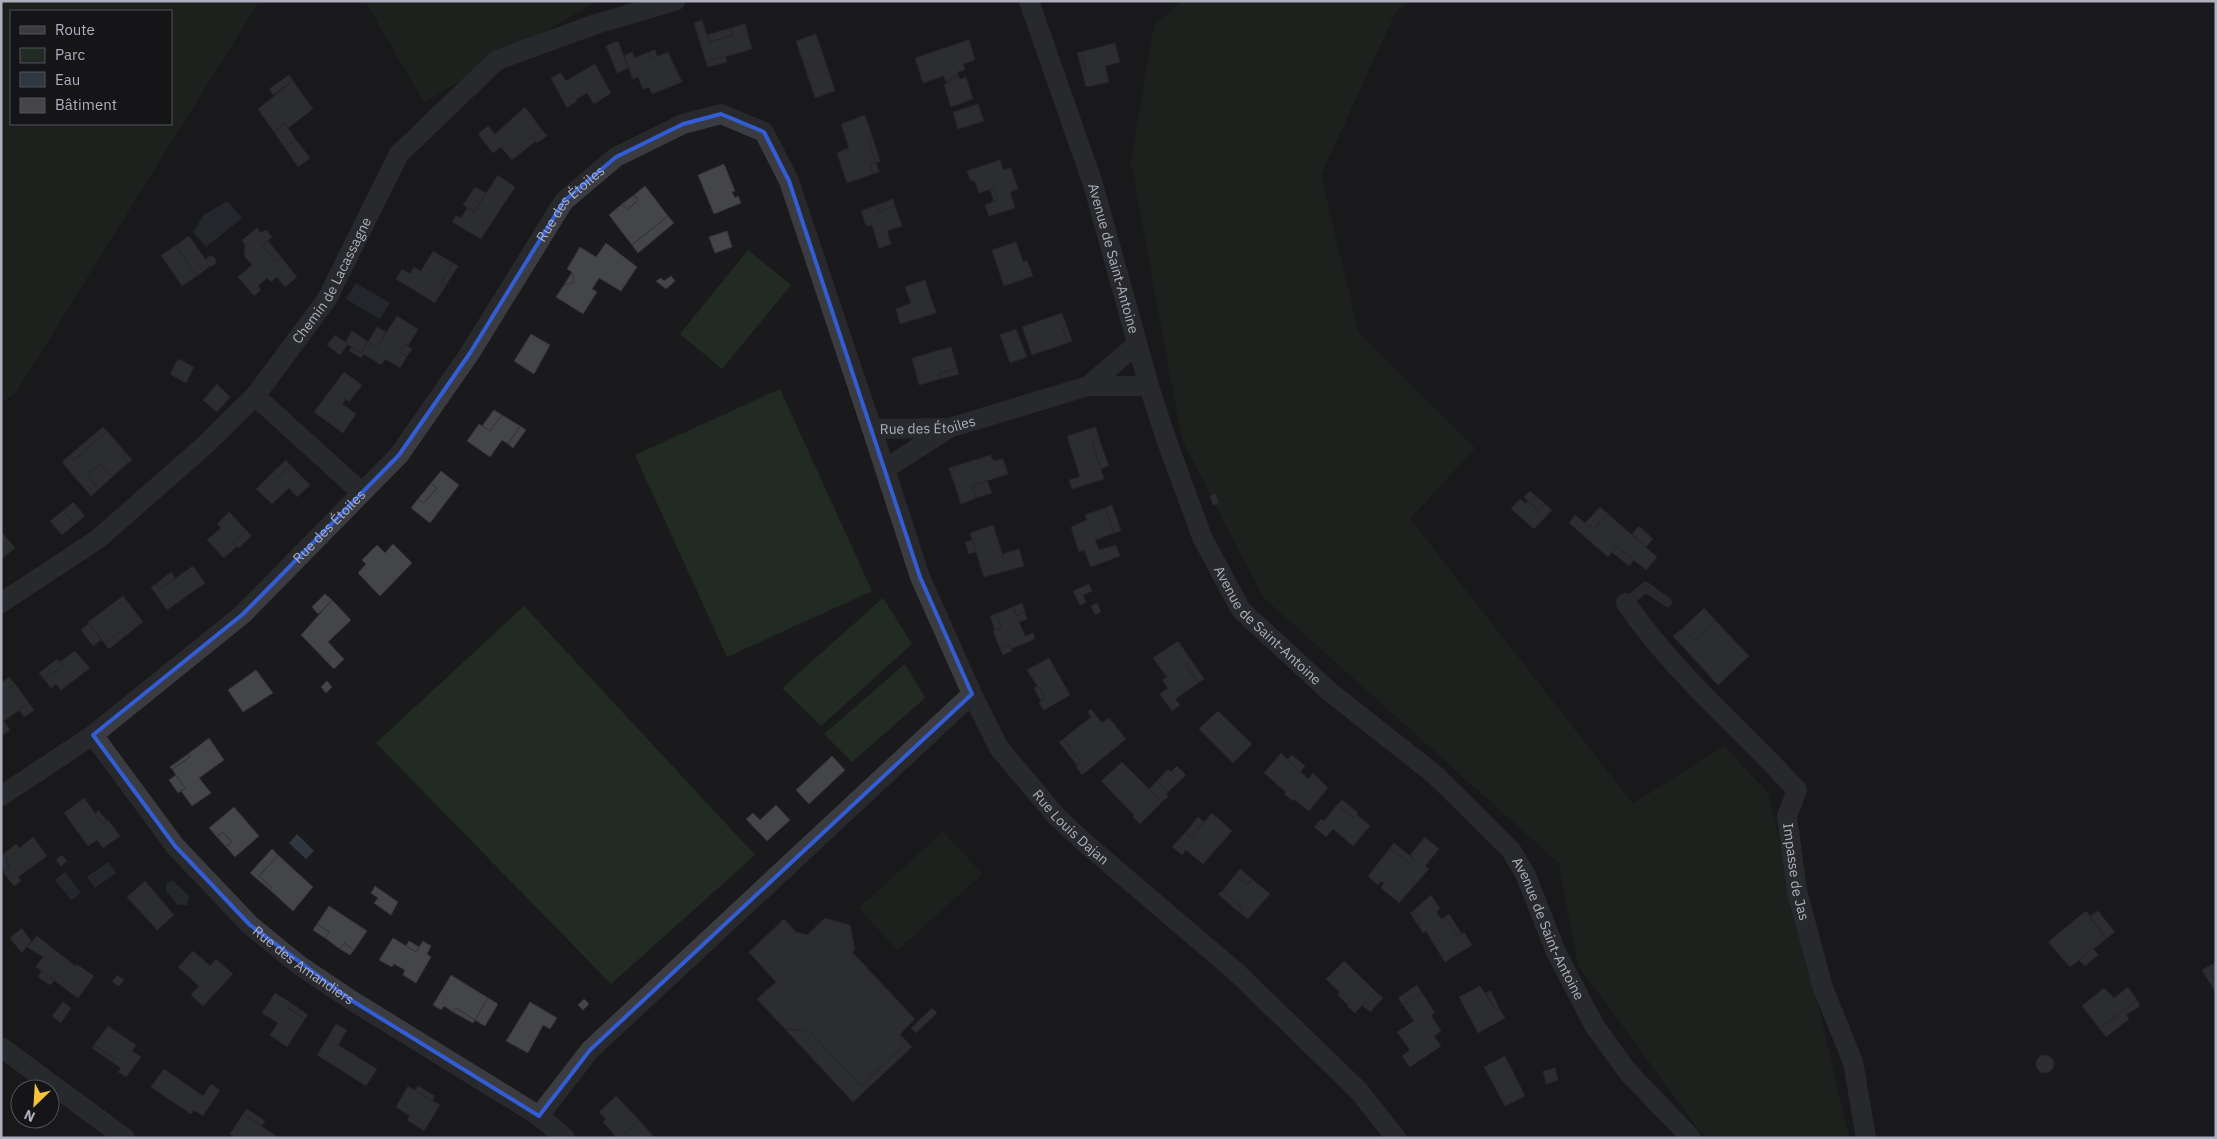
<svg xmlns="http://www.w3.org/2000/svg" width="2217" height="1139" font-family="'IBM Plex Sans',sans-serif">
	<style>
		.green { fill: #222b23; fill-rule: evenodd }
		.water { fill: #2f3841 }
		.building { fill: #444549; stroke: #343439 }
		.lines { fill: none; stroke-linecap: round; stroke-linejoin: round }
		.service { stroke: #3b3c42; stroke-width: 10 }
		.minor { stroke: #3b3c42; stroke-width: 20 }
		.marked { fill: none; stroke: #335dd4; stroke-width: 4; stroke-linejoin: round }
		.labels { text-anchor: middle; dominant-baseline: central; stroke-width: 5; stroke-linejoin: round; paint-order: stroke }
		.street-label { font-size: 14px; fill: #adb0bc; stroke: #151518 }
	</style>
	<rect width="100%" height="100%" fill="#1a1a1c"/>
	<g class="green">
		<path d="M1 1H259L16 392 1 403ZM171 11V124H11V11Z"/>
		<polygon points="365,1 595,1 595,2 424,102"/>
		<polygon points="1182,1 1409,1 1395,13 1321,175 1358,332 1475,448 1410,519 1633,804 1724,746 1768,793 1849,1138 1705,1138 1578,965 1559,863 1263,597 1182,439 1131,162 1154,26"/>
		<polygon points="748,250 791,285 722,369 680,334"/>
		<polygon points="780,389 872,591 727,657 635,455"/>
		<polygon points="883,598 912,644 821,726 782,688"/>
		<polygon points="524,606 755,855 611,984 376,743"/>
		<polygon points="905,664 925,698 852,762 824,734"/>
		<polygon points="943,832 982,874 897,950 859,908"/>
	</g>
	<g class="water">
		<polygon points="227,201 242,218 206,247 193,232 204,215"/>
		<polygon points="356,283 390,303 380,319 346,299"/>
		<polygon points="297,834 314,851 306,859 289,843"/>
		<polygon points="108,862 116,873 95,888 87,877"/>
		<polygon points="65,872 81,893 71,900 55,880"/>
		<polygon points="172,880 189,896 187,905 178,905 166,891 166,884"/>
	</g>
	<g class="building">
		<polygon points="702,20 709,42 733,35 731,28 745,24 752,49 706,62 694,23"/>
		<polygon points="731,28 733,35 709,42 707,35"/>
		<polygon points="816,34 835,91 815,98 796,41"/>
		<polygon points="969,40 975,60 963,64 965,70 957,72 958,74 946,82 944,76 923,83 915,58"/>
		<polygon points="618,41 628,68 617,73 606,46"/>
		<polygon points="1115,43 1120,62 1105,66 1109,82 1086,87 1082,71 1086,70 1081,52"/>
		<polygon points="655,50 657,56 651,59 649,52"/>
		<polygon points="632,52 635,58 649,52 651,59 668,52 682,82 652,94 649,87 643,89 638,77 633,79 624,56"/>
		<polygon points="1081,52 1086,70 1082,71 1077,53"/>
		<polygon points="725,56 727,62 708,67 706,62"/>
		<polygon points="595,64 611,93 594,104 587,93 576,99 577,101 567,108 551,78 561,73 566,81"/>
		<polygon points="958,74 960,79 966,77 973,99 951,107 944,85"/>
		<polygon points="289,75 293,81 273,95 269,89"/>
		<polygon points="293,81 313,109 288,128 285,123 274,132 258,109"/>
		<polygon points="978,104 984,121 958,129 953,112"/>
		<polygon points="525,107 542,130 533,137 536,141 512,160 501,147 493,153 478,134 488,126 495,134"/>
		<polygon points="865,115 873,139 869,141 876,163 870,164 873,174 847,183 837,153 849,148 841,124"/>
		<polygon points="285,123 296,140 285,148 274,132"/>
		<polygon points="542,130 547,136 537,143 533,137"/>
		<polygon points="873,139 880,161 876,163 869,141"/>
		<polygon points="296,140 310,158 298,167 285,148"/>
		<polygon points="1000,160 1003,170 1011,168 1018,189 1010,192 1015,208 989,216 985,205 998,200 994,188 979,193 974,180 971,181 967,171"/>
		<polygon points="876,163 879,172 873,174 870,164"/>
		<polygon points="724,164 735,191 732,192 735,198 738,196 741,203 714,214 698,175"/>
		<polygon points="498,175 515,187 481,239 452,222 456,216 461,218 467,208 474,212"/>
		<polygon points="645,186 668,216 632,245 609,215 622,204 627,210 638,200 634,195"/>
		<polygon points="475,187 486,193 474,212 463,205"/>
		<polygon points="994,188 998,200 994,202 990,190"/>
		<polygon points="634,195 638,200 627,210 622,204"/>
		<polygon points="893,199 895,206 879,212 877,205"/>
		<polygon points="877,205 879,212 895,206 902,226 887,231 891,244 879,248 872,225 866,226 861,211"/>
		<polygon points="668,216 674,223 638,253 632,245"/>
		<polygon points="257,228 261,233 266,230 272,237 262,246 276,261 281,257 297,277 285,287 277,277 271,282 267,278 258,286 261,290 254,296 238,277 252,265 244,256 245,245 242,240"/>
		<polygon points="727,231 732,247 715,253 709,237"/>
		<polygon points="189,236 210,266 197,276 175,246"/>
		<polygon points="268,241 281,257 276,261 262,246"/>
		<polygon points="1016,242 1023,262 1027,260 1033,276 1004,286 992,250"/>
		<polygon points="606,243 637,267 621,291 599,278 592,289 597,292 583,314 556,297 564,285 574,282 572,272 567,269 580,247 596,257"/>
		<polygon points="175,246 197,276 182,286 161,255"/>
		<polygon points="433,251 453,263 441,282 446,285 435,303 396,279 402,269 410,274 414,267 421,271"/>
		<circle cx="211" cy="261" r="5"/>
		<polygon points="453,263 458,266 446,285 441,282"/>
		<polygon points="572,272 574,282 564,285"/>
		<polygon points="671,276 675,281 666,289 656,281 661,278 664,281"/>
		<polygon points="925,280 936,313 900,324 896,309 911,303 905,287"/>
		<polygon points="1062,313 1067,327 1063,329 1068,343 1032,355 1022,327"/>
		<polygon points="397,316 418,329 408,346 404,344 399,351 407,356 400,368 385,359 381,365 364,354 361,358 349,351 352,347 361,353 368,342 377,347"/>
		<polygon points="377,327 386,332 377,347 368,342"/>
		<polygon points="1067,327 1072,341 1068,343 1063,329"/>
		<polygon points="1016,329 1027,357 1010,363 1000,335"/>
		<polygon points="352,331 368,342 361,353 345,343"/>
		<polygon points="531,334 550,345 534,374 514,361"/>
		<polygon points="335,335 348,344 340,355 327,345"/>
		<polygon points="404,344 412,349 407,356 399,351"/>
		<polygon points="951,347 957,368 939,374 940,379 919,385 912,358"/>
		<polygon points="178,359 194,367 186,383 170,374"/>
		<polygon points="957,368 959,374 940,379 939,374"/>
		<polygon points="344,372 362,385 349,402 346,399 342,404 356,414 343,433 314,412"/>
		<polygon points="217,384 230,397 217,412 203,400"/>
		<polygon points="494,410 502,415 490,431 482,426"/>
		<polygon points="502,415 520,426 508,444 502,440 490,457 467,441 479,424 490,431"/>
		<polygon points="520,426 526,430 513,448 508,444"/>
		<polygon points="103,427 107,431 74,460 70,455"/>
		<polygon points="1096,427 1099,439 1092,442 1104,479 1072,489 1069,480 1080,477 1067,436"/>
		<polygon points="107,431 126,453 122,456 128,463 112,477 100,464 87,475 99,489 91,496 62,462 70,455 74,460"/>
		<polygon points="1099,439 1109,466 1101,469 1092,442"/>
		<polygon points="126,453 132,460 128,463 122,456"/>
		<polygon points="991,455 993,461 1003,459 1008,474 972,486 976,498 961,504 949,468"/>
		<polygon points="286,460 291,466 278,477 273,472"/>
		<polygon points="100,464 112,477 99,489 87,475"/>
		<polygon points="291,466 310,485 297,497 289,488 272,504 256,489 273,472 278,477"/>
		<polygon points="441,471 459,485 430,523 411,508 418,499 424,503 437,488 431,483"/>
		<polygon points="987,481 992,493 976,498 972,486"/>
		<polygon points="431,483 437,488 424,503 418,499"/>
		<polygon points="1530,491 1536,496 1530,502 1538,511 1545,504 1552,510 1534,529 1511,509 1520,499 1526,504 1528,501 1524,497"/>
		<polygon points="1216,494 1219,503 1213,505 1210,496"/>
		<polygon points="1536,496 1545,504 1538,511 1530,502"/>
		<polygon points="73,502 85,516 75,524 63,511"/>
		<polygon points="1112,505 1121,531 1114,533 1105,508"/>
		<polygon points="1600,507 1608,514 1593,530 1585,523"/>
		<polygon points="1105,508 1114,533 1095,540 1099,550 1116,545 1120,556 1091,567 1084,550 1079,552 1071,527 1087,520 1085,515"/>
		<polygon points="63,511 75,524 62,535 50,521"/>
		<polygon points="229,512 246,530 233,542 237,546 224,558 207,540 221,528 217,524"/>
		<polygon points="1608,514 1657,557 1646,570 1617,546 1608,557 1569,523 1575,515 1593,530"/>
		<polygon points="993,525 1004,559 1011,557 1015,550 1019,549 1024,566 984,577 970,533"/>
		<polygon points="1639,526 1653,539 1646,547 1632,534"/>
		<polygon points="246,530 251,536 239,548 233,542"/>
		<polygon points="1,531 15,548 1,559"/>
		<polygon points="973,540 976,552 969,554 965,542"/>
		<polygon points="393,544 412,563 380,596 358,573 366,564 362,560 377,545 385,553"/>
		<polygon points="1617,546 1634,560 1629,566 1612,552"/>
		<polygon points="1015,550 1011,557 1004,559 1003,554"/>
		<polygon points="193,566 205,583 167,610 151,587 156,584 160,589"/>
		<polygon points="171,572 175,578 160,589 156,584"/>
		<polygon points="1089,584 1092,591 1083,595 1086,602 1080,605 1073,591"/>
		<polygon points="325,594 332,600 318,614 312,607"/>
		<polygon points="123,596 143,622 125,636 121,631 105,644 88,622"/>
		<polygon points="332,600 351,620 328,642 344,659 334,669 301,635"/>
		<polygon points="1022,603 1025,612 1017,616 1013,607"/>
		<polygon points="1097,603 1101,612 1095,615 1091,606"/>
		<polygon points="1013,607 1017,616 1025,612 1027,619 1019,622 1025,636 1033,633 1035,639 1011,649 1009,645 1000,649 993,631 1001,627 996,614"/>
		<polygon points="1704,608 1715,620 1694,641 1682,629"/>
		<polygon points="996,614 1001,627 995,630 990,616"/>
		<polygon points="1715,620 1749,656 1718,685 1673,636 1682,629 1694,641"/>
		<polygon points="89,623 101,640 93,646 81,630"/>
		<polygon points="121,631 125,636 109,649 105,644"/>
		<polygon points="1178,641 1191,660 1185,665 1198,683 1175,699 1180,705 1172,711 1160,694 1168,688 1162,680 1167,677 1153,658"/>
		<polygon points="1009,645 1012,651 1003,655 1000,649"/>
		<polygon points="75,651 90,668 61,690 56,684 51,688 44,679 63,665 60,662"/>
		<polygon points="1049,658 1070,695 1044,710 1039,703 1045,698 1027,670"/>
		<polygon points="57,659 63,665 44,679 39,673"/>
		<polygon points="1191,660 1204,679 1198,683 1185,665"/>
		<polygon points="256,670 273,693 243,712 228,690"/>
		<polygon points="9,677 15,684 1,694 1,683"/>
		<polygon points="327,681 332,687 326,693 321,687"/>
		<polygon points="15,684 29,703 1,723 1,694"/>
		<polygon points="1038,686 1045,698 1041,701 1034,688"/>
		<polygon points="29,703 34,710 24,717 19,710"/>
		<polygon points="1091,709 1102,723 1109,718 1126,739 1082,775 1076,767 1081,762 1063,739 1091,717 1088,712"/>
		<polygon points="1218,711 1252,744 1233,763 1199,729"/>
		<polygon points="4,721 10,730 1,736 1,723"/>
		<polygon points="209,738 224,760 199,778 211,793 192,806 181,791 185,788 172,769 190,757 188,754"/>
		<polygon points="1063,739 1081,762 1077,765 1059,742"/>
		<polygon points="1281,753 1308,779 1313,773 1328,788 1309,811 1294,799 1293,801 1284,794 1286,792 1264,773"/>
		<polygon points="188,754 190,757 172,769 170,767"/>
		<polygon points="1292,755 1305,766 1300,772 1287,760"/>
		<polygon points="832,756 845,770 809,804 796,790"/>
		<polygon points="1122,762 1162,802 1140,824 1133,817 1134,815 1101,781"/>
		<polygon points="1177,766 1186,775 1168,792 1157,781 1168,769 1171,772"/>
		<polygon points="176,775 185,788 178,793 169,780"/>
		<polygon points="1157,781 1168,792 1166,794 1169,796 1162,802 1149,789"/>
		<polygon points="84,798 103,824 108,820 120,836 103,848 97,840 88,846 64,813"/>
		<polygon points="1342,800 1358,813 1354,818 1337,805"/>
		<polygon points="776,805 790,820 767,841 746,819 753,813 760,820"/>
		<polygon points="1337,805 1354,818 1357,815 1370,826 1353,846 1333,829 1326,837 1314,827 1321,819 1324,821"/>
		<polygon points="234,807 259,836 235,857 226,847 232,842 223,832 217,837 209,828"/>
		<polygon points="98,810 107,821 103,824 95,814"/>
		<polygon points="1212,813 1232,831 1203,864 1186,850 1182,855 1172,847 1185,833 1191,838"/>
		<polygon points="1198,817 1204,822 1191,838 1185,833"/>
		<polygon points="223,832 232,842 226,847 217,837"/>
		<polygon points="33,837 47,856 18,877 21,881 14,886 3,872 10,867 5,860"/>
		<polygon points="1425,837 1439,849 1425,866 1429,869 1399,903 1381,888 1384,883 1381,881 1378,885 1368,876 1390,848 1412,865 1415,860 1410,855"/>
		<polygon points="1394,843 1415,860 1412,865 1390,848"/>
		<polygon points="16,844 20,849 5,860 10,867 3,872 1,856"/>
		<polygon points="272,849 278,855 259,876 272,888 270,890 250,873"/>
		<polygon points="62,855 67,861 61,866 56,860"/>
		<polygon points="278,855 313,887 293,911 270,890 272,888 259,876"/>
		<polygon points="1240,869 1252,879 1248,885 1235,875"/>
		<polygon points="1235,875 1248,885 1252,879 1270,894 1248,919 1239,912 1242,908 1222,891"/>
		<polygon points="145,881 174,915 157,930 127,897"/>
		<polygon points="375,886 398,902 391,915 374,903 378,898 371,893"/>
		<polygon points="1222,891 1242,908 1239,912 1218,894"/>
		<polygon points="1431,895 1440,909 1436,912 1441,919 1445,917 1458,936 1464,932 1472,945 1445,962 1426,931 1423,933 1418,925 1421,923 1413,911"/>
		<polygon points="329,906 367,931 354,950 344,943 340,949 325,938 329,932 317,924"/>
		<polygon points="1413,911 1421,923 1418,925 1410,913"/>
		<polygon points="2086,911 2106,939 2070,967 2048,942"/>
		<polygon points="2098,911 2115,932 2106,939 2090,916"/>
		<polygon points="1449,914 1462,934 1458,936 1445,917"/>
		<polygon points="825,918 850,925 855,950 852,952 915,1019 900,1034 907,1042 861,1086 809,1031 785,1029 757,999 776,982 749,952 784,919 796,932 807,935"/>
		<polygon points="317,924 329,932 325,938 313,930"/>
		<polygon points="22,928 31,941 22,953 10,938"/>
		<polygon points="37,936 75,966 76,964 94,976 78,998 36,967 43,957 27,947"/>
		<polygon points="393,938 416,952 423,941 431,946 427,954 431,957 416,983 403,975 405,970 394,964 392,967 379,960"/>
		<polygon points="409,941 419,947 416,952 406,946"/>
		<polygon points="344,943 354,950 350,955 340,949"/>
		<polygon points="2093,948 2098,955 2085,966 2079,960"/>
		<polygon points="193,951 210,966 216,959 233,974 203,1006 191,995 199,986 178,967"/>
		<polygon points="1344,961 1375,991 1355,1013 1347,1006 1350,1002 1326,979"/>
		<polygon points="2216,962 2216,993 2202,970"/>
		<polygon points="42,971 55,980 50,985 38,977"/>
		<polygon points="117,975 124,980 119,986 112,982"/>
		<polygon points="451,975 488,998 475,1020 456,1008 453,1012 444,1006 441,1010 433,1005"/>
		<polygon points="1417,985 1422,993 1403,1005 1398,998"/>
		<polygon points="1480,986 1496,1010 1499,1008 1505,1018 1478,1033 1459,997"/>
		<polygon points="2128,987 2137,1000 2100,1029 2082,1006 2104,988 2114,998"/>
		<polygon points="1375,991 1383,998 1370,1012 1362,1005"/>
		<polygon points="1491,991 1499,1008 1496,1010 1486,993"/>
		<polygon points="1340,992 1350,1002 1348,1005 1338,995"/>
		<polygon points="275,993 291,1003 288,1008 305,1019 287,1047 270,1035 278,1023 262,1013"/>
		<polygon points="1422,993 1435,1013 1431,1015 1441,1031 1434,1036 1441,1046 1410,1067 1402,1056 1410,1050 1397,1032 1414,1021 1403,1005"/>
		<polygon points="488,998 498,1004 485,1026 475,1020"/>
		<polygon points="584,999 589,1004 583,1010 578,1005"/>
		<polygon points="2137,1000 2140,1006 2126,1015 2129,1019 2106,1037 2100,1029"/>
		<polygon points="63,1002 71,1008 61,1023 52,1016"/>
		<polygon points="530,1002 557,1018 550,1029 543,1025 528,1053 506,1041"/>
		<polygon points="291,1003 308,1015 305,1019 288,1008"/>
		<polygon points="456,1008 475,1020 473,1023 453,1012"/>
		<polygon points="932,1008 937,1013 916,1033 911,1028"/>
		<polygon points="336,1024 347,1030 338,1045 377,1069 366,1086 317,1055"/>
		<polygon points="108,1026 136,1045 132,1051 141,1057 126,1077 118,1072 121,1068 112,1062 115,1059 94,1045"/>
		<polygon points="785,1029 809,1031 861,1086 907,1042 912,1047 853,1102"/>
		<polygon points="94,1045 115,1059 112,1062 92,1048"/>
		<circle cx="2045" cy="1064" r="9"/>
		<polygon points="1505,1056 1525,1096 1505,1106 1484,1067"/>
		<polygon points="1555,1068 1558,1080 1546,1084 1543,1071"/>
		<polygon points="164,1069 203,1096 211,1084 220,1090 203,1116 194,1110 191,1114 151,1087"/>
		<polygon points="408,1086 440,1105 424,1131 407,1120 410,1116 396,1107"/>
		<polygon points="418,1086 435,1096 432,1101 415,1090"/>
		<polygon points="616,1096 639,1120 620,1138 617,1138 603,1122 606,1119 599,1112"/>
		<polygon points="247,1109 265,1121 261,1126 243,1114"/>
		<polygon points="243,1114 279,1138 236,1138 230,1134"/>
		<polygon points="639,1120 655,1138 620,1138"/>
	</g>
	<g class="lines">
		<polyline class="service" points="1626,603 1646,587 1667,602"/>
		<g class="minor">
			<path id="s1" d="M1029 1 1093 184 1149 386 1165 436 1202 537 1241 610 1330 692 1434 774 1511 850 1526 876 1556 952 1594 1025 1627 1071 1691 1138"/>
			<polyline points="1088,386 1149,386"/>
			<polyline points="255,396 361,492"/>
			<path id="s2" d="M872 429 920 577 972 694 999 748 1057 817 1085 843 1235 971 1359 1091 1396 1138"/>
			<polyline points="885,469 949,428"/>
			<path id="s3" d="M1 603 98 539 204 446 255 396 327 299 399 154 497 60 596 24 675 1"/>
			<path id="s4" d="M1626 603C1674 673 1740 728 1797 790L1787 816 1797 891 1823 988 1853 1062 1866 1138"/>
			<path id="s5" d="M93 735 175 846 250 925 299 965 351 1000 539 1116 565 1138"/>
			<path id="s6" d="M1 796 93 735 243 614 399 455 470 353 564 201 616 157 683 124 721 114 764 132 789 181 872 429 949 428 1088 386 1137 344"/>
			<polyline points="1,1047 125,1138"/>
			<polyline points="539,1116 590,1050 972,694"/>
		</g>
	</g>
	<path d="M0 0H2217V1139H0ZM721 114 764 132 789 181 920 577 972 694 590 1050 539 1116 351 1000 250 925 175 846 93 735 243 614 399 455 470 353 564 201 616 157 683 124Z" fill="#1a1a1c" fill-opacity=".55" fill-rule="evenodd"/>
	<path class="marked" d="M721 114 764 132 789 181 920 577 972 694 590 1050 539 1116 351 1000 250 925 175 846 93 735 243 614 399 455 470 353 564 201 616 157 683 124Z"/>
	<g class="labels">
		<g class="street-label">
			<text stroke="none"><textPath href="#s6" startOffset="831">Rue des Étoiles</textPath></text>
			<text stroke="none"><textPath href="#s1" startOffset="271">Avenue de Saint-Antoine</textPath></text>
			<text stroke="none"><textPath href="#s3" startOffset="468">Chemin de Lacassagne</textPath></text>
			<text stroke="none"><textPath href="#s6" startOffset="1430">Rue des Étoiles</textPath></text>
			<text stroke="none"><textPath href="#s6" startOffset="426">Rue des Étoiles</textPath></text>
			<text stroke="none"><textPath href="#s1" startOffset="675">Avenue de Saint-Antoine</textPath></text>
			<text stroke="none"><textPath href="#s2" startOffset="451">Rue Louis Dajan</textPath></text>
			<text stroke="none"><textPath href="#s4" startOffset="338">Impasse de Jas</textPath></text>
			<text stroke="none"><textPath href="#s1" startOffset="1095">Avenue de Saint-Antoine</textPath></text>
			<text stroke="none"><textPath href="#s5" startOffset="314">Rue des Amandiers</textPath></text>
		</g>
	</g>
	<rect width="2217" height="1139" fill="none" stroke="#adb0bc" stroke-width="5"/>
	<rect x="10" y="10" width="162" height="115" fill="#151518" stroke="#52535a"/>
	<rect x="20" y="26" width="25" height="8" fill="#3b3c42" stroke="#52535a"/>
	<text x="55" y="35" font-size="15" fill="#adb0bc">Route</text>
	<rect x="20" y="48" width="25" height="15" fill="#222b23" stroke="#52535a"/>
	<text x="55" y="60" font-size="15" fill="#adb0bc">Parc</text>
	<rect x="20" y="72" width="25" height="15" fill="#2f3841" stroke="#52535a"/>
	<text x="55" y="85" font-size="15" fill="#adb0bc">Eau</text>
	<rect x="20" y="98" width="25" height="15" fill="#444549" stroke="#52535a"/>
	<text x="55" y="110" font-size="15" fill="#adb0bc">Bâtiment</text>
	<g transform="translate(35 1104) rotate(205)"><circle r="24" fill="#151518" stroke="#52535a"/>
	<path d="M0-4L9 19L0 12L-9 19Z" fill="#f5c33a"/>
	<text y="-8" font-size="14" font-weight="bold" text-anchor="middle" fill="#adb0bc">N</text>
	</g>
</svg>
